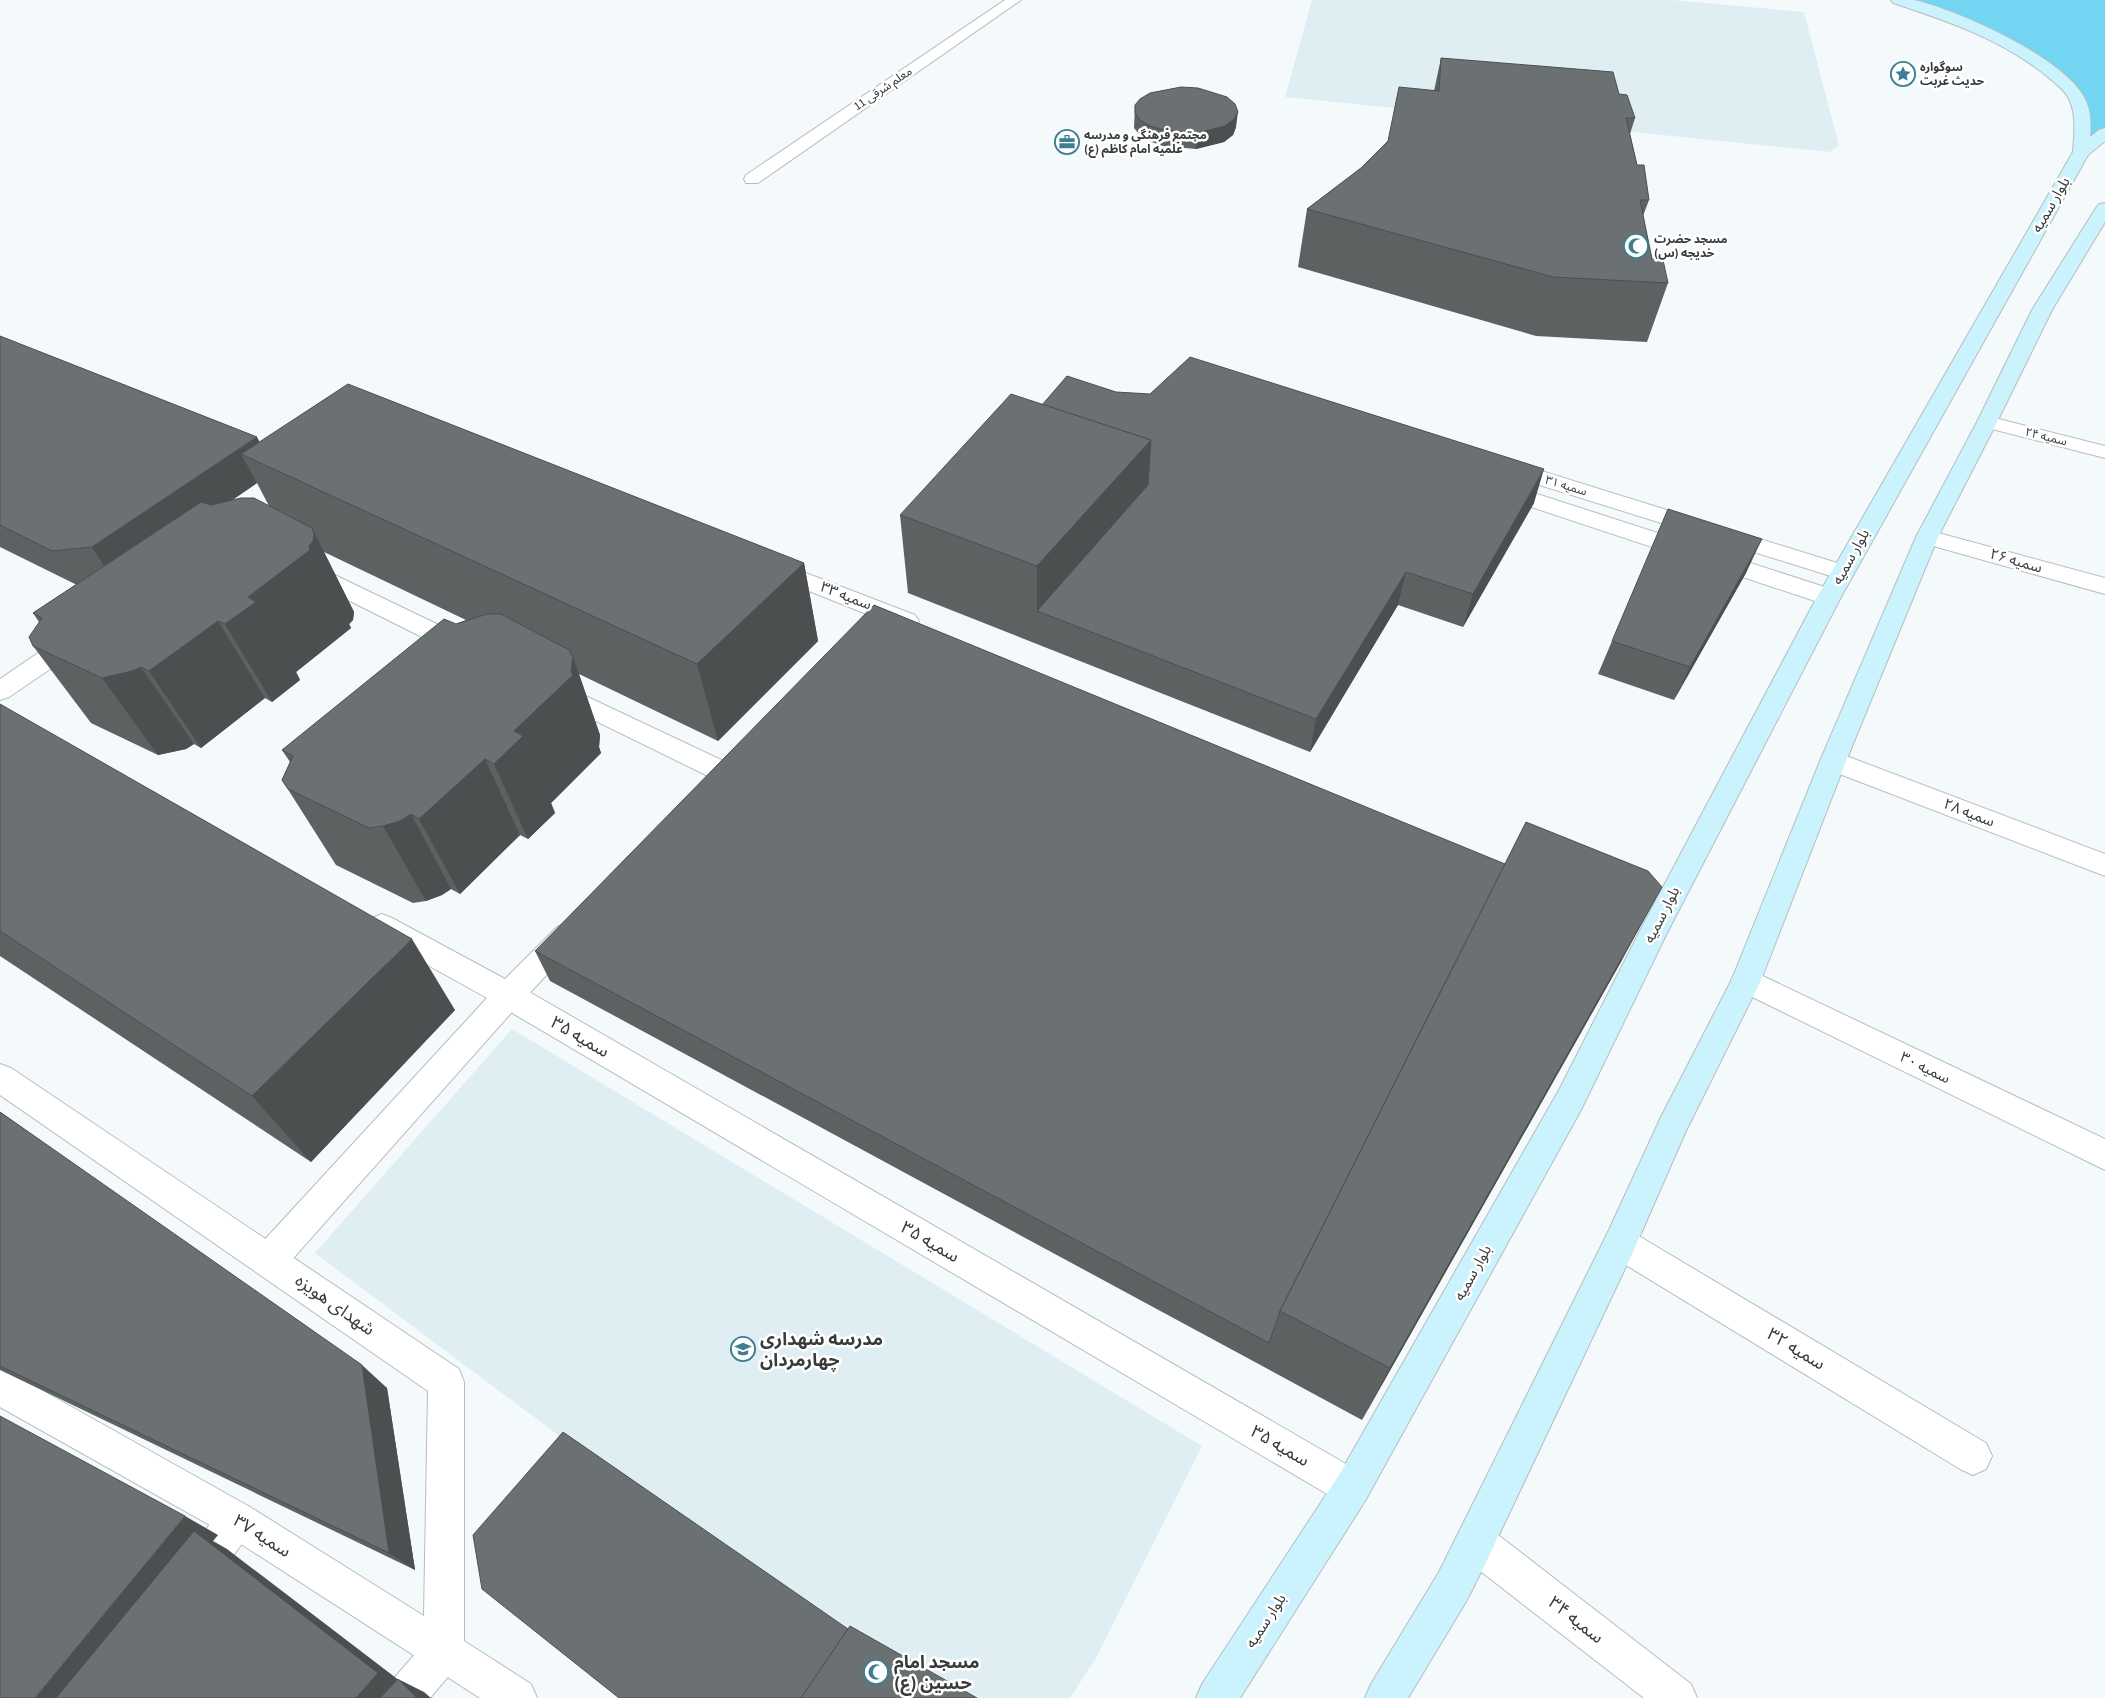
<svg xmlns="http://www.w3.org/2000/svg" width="2105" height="1698" font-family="'Source Sans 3','Noto Sans Arabic',sans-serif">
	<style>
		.built { fill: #dfeef2 }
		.green { fill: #72d6f3 }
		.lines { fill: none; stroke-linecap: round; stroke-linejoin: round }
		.lane-casing { stroke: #b7bdbf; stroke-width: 2 }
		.street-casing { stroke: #b7bdbf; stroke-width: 2 }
		.secondary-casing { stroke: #b7bdbf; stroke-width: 2 }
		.lane { fill: #fff; fill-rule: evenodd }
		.street { fill: #fff; fill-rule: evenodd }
		.secondary { fill: #cbf3fe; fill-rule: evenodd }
		.wall { fill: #5c6162; fill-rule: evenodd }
		.shaded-wall { fill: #4b4f50 }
		.building { fill: #6b7172; stroke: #4b4f50 }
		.labels { text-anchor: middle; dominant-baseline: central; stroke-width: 5; stroke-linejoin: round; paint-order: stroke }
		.far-poi-label { font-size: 12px; font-weight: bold; fill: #383a3b; stroke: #fff; text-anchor: start }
		.far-street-label { font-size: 12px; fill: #383a3b; stroke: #fff }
		.street-label { font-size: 15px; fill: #383a3b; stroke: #fff }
		.near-street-label { font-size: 18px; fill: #383a3b; stroke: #fff }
		.near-poi-label { font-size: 18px; font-weight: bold; fill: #383a3b; stroke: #fff; text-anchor: start }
	</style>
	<rect width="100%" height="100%" fill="#f4fafc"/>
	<g class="built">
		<polygon points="1312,0 1672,0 1804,12 1839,146 1830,152 1285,97"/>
		<polygon points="512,1029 1202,1446 1096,1658 1070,1698 951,1698 581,1452 315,1253"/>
	</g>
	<polygon class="green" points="1898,0 2105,0 2105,133 2081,152 2074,92 2017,47"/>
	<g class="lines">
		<defs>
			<g id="lane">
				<polygon points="1005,0 1021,0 758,183 746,183 744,179 746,175"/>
				<polygon points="1506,460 1850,567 1854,572 1850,577 1842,580 1834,577 1498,472 1495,467 1498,462"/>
				<polygon points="308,563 316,566 472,641 475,647 472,653 463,655 454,653 300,576 296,571 300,566"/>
				<polygon points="75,632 84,634 87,640 84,646 9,697 0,700 0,679 66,634"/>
				<polygon points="558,683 734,766 738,773 734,780 725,783 716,780 549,698 545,692 549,686"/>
				<polygon points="1833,751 2105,854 2105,876 1824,768 1820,761 1824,754"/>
				<polygon points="382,914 392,918 505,979 557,927 567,923 577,927 581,935 577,943 519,1004 281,1272 269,1276 257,1272 252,1260 257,1248 487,998 372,934 368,926 372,918"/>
				<polygon points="1746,968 2105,1139 2105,1170 1736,989 1731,980 1736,971"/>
				<polygon points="237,1501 250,1507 256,1520 250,1533 209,1588 195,1593 181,1588 176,1574 181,1560 224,1507"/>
				<polygon points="444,1631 458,1637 464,1651 458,1665 430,1698 383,1698 389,1684 430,1637"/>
			</g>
			<g id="street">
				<polygon points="1987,416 2105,446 2105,458 1980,426 1977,422 1980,418"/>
				<polygon points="1500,482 1837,591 1841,597 1837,603 1829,605 1821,603 1492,494 1489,489 1492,484"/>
				<polygon points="1927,530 2105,578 2105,594 1919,542 1916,537 1919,532"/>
				<polygon points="772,560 915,615 919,621 915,627 907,629 899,627 764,573 760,568 764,563"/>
				<polygon points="508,982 519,986 1365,1475 1371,1488 1365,1501 1352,1507 1339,1501 497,1004 493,995 497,986"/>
				<polygon points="0,1064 11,1068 459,1369 464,1382 464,1641 531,1684 537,1698 480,1698 224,1533 0,1407 0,1369 13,1374 250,1507 424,1616 428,1391 0,1095"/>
				<polygon points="1620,1227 1632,1232 1986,1443 1992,1456 1986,1469 1973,1475 1960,1469 1608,1254 1603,1243 1608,1232"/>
				<polygon points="1475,1523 1489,1528 1691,1684 1697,1698 1644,1698 1461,1556 1456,1542 1461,1528"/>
			</g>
			<g id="secondary">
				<path d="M1891 0C1898 0 1907 0 1914 0 1958 10 2065 58 2085 99 2091 111 2091 124 2090 137L2099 130 2105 128V141L2088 155 1841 597 1667 933 1581 1110 1365 1501 1240 1698H1196L1202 1684 1339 1475 1559 1090 1644 923 1817 597 2073 152C2074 135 2077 115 2069 99 2065 90 2056 84 2048 77 2003 40 1948 21 1893 3Z"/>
				<polygon points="2105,203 2105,222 2052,310 1997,422 1938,537 1846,761 1761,980 1685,1133 1632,1254 1489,1556 1467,1600 1408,1698 1365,1698 1371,1684 1439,1572 1608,1232 1661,1117 1732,979 1820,761 1916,537 1977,422 2032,310 2096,208 2099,204"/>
			</g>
		</defs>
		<use href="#lane" class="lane-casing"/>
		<use href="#street" class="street-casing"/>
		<use href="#secondary" class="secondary-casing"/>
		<use href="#lane" class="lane"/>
		<use href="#street" class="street"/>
		<use href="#secondary" class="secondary"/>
	</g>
	<g class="wall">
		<polygon points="1441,58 1619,94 1635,118 1630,134 1637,165 1649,200 1643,216 1652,259 1668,283 1647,342 1536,336 1298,267 1307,209 1361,168 1388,141 1434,91"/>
		<polygon points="1135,105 1236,127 1233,135 1224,142 1196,149 1163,146 1149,141 1140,135 1134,128"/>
		<path d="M0 336 259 442 804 563 818 641 718 741 579 674 600 735 599 747 601 753 551 803 555 813 528 839 520 835 460 894 451 889 442 895 426 901 413 903 336 865 282 780 290 762 282 750 456 624 466 620 324 552 354 612 353 620 349 624 351 628 296 672 300 680 272 702 265 698 201 748 194 744 186 749 158 755 91 723 33 646 39 622 33 613 77 584H75L0 547ZM257 483 269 506 231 501Z"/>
		<polygon points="1116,392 1534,503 1463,627 1398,605 1310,752 908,593 900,515 1042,405"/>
		<polygon points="1746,573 1674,700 1598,674 1612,641"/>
		<polygon points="0,704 455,1010 311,1162 0,956"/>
		<polygon points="535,951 1622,960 1362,1420 550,981"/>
		<polygon points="0,1112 387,1388 415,1570 0,1370"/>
	</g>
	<g class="shaded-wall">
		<polygon points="1238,112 1236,127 1233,135 1224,142 1196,149 1197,133"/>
		<polygon points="257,437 273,468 241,454 257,483 114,581 92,547"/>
		<polygon points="1151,440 1146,518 1037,611 1037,566"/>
		<polygon points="1544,469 1534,503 1463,627 1473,594"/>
		<polygon points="312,528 354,612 353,620 349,624 351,628 296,672 300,680 272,702 225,624 248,597 309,546"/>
		<polygon points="1762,539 1746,573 1674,700 1690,667"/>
		<polygon points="804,563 818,641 718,741 697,664"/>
		<polygon points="1406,572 1398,605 1310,752 1316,719"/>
		<polygon points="218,621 265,698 201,748 149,671"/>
		<polygon points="573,657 600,735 599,747 601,753 551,803 555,813 528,839 494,764 514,731 571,671"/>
		<polygon points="141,667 194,744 186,749 158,755 102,678"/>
		<polygon points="485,759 520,835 460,894 419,819"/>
		<polygon points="411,814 451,889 442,895 426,901 383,826"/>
		<polygon points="1662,887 1622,960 1362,1420 1390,1368"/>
		<polygon points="412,939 455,1010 311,1162 252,1096"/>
		<polygon points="362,1365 387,1388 415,1570 389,1553"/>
		<polygon points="185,1516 218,1535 213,1541 227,1549 400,1681 398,1679 424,1692 431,1698 35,1698"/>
	</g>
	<g class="building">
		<polygon points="1441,58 1613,72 1619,94 1627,95 1635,118 1626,118 1637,165 1644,165 1649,200 1640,200 1652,259 1663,260 1668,283 1553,277 1307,209 1361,168 1388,141 1399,87 1439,91"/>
		<polygon points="1181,87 1198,88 1227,97 1235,104 1238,112 1234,119 1225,126 1197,133 1164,130 1150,126 1140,120 1135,113 1135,105 1140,99 1150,93"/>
		<polygon points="0,336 257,437 92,547 52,551 0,525"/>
		<polygon points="1190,357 1544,469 1473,594 1406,572 1316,719 1037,611 1148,485 1151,440 1042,405 1067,376 1116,392 1150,394"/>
		<polygon points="348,384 804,563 697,664 241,454"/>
		<polygon points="1011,394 1151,440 1037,566 900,515"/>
		<polygon points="241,498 254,498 312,528 314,534 313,541 309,546 310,550 248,597 256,602 225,624 218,621 149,671 141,667 132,671 102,678 33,646 29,637 42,618 33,613 201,502 211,505"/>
		<polygon points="1668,509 1762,539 1690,667 1612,641"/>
		<polygon points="874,605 1505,864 1280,1311 1269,1343 535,951"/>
		<polygon points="487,614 501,614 569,650 573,657 571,671 573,675 514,731 523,736 494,764 485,759 419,819 411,814 400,821 383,826 369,828 288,789 282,780 293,756 282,750 444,619 456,624"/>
		<polygon points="0,704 412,939 252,1096 0,931"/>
		<polygon points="1526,822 1648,871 1662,887 1390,1368 1280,1311"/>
		<polygon points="0,1112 362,1365 389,1553 0,1366"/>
		<polygon points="0,1416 185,1516 35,1698 0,1698"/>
		<polygon points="563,1432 848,1629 801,1698 619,1698 482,1589 473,1535"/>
		<polygon points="194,1531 378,1673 356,1698 56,1698"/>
		<polygon points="850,1626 977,1698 801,1698"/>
		<polygon points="398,1679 417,1698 380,1698"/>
	</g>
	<defs>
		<symbol id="sight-ring" viewBox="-11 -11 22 22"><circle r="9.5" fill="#fff" stroke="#3d7e90" stroke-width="1.5"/><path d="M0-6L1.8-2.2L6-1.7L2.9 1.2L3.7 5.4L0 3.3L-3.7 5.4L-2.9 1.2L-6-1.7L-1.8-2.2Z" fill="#3d7e90"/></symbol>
		<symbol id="office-ring" viewBox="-11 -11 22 22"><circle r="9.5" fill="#fff" stroke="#3d7e90" stroke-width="1.5"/><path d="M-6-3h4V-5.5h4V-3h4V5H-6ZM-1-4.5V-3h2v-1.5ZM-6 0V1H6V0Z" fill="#3d7e90"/></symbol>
		<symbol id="mosque-ring" viewBox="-11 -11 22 22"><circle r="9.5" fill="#fff" stroke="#3d7e90" stroke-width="1.5"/><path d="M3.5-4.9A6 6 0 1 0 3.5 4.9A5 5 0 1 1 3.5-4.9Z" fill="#3d7e90"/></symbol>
		<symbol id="school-ring" viewBox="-11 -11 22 22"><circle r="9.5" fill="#fff" stroke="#3d7e90" stroke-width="1.5"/><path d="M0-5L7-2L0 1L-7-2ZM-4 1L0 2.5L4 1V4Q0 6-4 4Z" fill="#3d7e90"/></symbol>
	</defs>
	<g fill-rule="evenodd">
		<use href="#sight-ring" x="1889" y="60" width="28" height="28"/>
		<use href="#office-ring" x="1053" y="128" width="28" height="28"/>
		<use href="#mosque-ring" x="1622" y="232" width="28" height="28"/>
		<use href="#school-ring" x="729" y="1335" width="28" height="28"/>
		<use href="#mosque-ring" x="862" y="1658" width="28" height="28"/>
	</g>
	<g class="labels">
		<g class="far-poi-label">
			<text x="1920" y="67">سوگواره<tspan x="1920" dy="14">حدیث غربت</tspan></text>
			<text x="1084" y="135">مجتمع فرهنگی و مدرسه<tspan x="1084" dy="14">علمیه امام کاظم (ع)</tspan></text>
			<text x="1654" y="239">مسجد حضرت<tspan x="1654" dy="14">خدیجه (س)</tspan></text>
		</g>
		<g class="far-street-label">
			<text transform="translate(883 89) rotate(-34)">معلم شرقی 11</text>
			<text transform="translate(2046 437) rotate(14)">سمیه ۲۴</text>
			<text transform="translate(1566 486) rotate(17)">سمیه ۳۱</text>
		</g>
		<g class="street-label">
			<text transform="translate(2051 205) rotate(-60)">بلوار سمیه</text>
			<text transform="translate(1851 557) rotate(-61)">بلوار سمیه</text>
			<text transform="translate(2016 561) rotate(16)">سمیه ۲۶</text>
			<text transform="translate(846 596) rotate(21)">سمیه ۳۳</text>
			<text transform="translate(1969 813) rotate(21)">سمیه ۲۸</text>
			<text transform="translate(1662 915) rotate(-63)">بلوار سمیه</text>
			<text transform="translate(1925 1068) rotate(26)">سمیه ۳۰</text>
			<text transform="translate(1473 1273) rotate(-61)">بلوار سمیه</text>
			<text transform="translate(1266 1621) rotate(-57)">بلوار سمیه</text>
		</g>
		<g class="near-street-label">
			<text transform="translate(580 1037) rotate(30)">سمیه ۳۵</text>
			<text transform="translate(930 1242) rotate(30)">سمیه ۳۵</text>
			<text transform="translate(335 1305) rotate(35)">شهدای هویزه</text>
			<text transform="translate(1796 1349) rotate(31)">سمیه ۳۲</text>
			<text transform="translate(1280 1446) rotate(30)">سمیه ۳۵</text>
			<text transform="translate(262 1536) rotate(32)">سمیه ۳۷</text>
			<text transform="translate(1576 1620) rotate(38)">سمیه ۳۴</text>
		</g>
		<g class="near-poi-label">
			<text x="760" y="1339">مدرسه شهداری<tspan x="760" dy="21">چهارمردان</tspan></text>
			<text x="894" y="1662">مسجد امام<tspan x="894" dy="21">حسین (ع)</tspan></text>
		</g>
	</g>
</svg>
